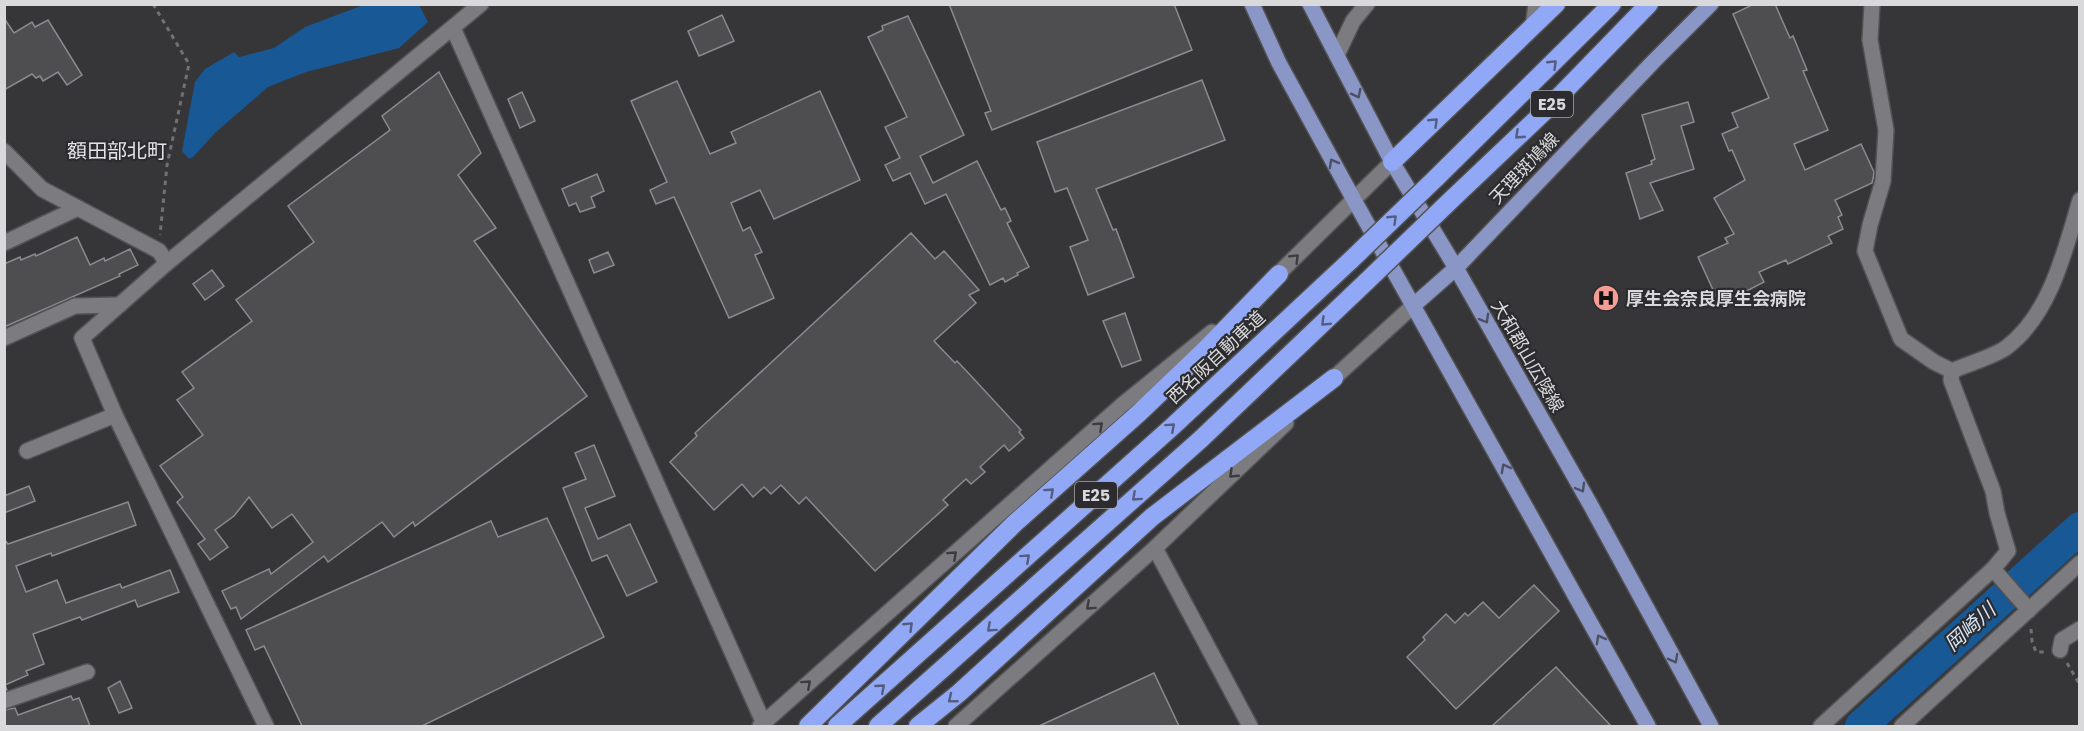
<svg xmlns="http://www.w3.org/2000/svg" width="2084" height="731" font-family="Poppins,'Noto Sans JP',sans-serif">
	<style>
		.water { fill: #185894 }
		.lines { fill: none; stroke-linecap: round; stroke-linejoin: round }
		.river { stroke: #185894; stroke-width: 32 }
		.building { fill: #4e4d50; stroke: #8c8a8e; stroke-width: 1.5 }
		.minor-casing { stroke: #525254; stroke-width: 18 }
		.major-casing { stroke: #525254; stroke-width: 18 }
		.highway-casing { stroke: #525254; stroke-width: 21 }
		.path { stroke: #717173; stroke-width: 3; stroke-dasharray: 4.5 4.5; stroke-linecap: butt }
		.minor { stroke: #7c7b7f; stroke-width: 15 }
		.major { stroke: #8996c6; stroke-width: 15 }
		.highway { stroke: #91a8f6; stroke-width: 18 }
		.highway-bridge-casing { stroke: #525254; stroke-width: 21; stroke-linecap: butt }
		.highway-bridge { stroke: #91a8f6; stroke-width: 18 }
		.oneway { stroke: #545d7f }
		.oneway2 { stroke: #4d5064 }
		.oneway3 { stroke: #3c3b3f }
		.labels { text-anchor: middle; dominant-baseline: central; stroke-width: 4.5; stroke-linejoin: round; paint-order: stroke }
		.shield { fill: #2c2b2f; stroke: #a5a5a7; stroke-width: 1.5 }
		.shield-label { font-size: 16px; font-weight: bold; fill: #d9d9db }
		.street-label { font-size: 18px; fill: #d9d9db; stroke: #2c2b2f }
		.poi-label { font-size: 18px; font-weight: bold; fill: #d9d9db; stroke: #2c2b2f; text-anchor: start }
		.neighbourhood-label { font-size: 20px; fill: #e3e3e7; stroke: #2c2b2f }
		.water-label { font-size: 20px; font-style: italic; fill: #d6e5f7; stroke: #2c2b2f }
	</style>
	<rect width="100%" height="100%" fill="#363639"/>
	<polygon class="water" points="366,4 419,5 428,22 399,48 306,72 268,87 216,132 193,157 189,159 182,151 195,82 205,69 234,52 239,57 274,48 305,27"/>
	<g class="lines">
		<polyline class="river" points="1861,726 2080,528"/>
	</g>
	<g class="building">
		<polygon points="949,4 1174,4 1192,50 992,130 985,113 991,111"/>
		<polygon points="1754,4 1775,4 1790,38 1793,36 1807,70 1803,71 1828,130 1794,144 1805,170 1861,144 1874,172 1873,179 1872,183 1835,200 1842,215 1838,217 1843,229 1828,236 1832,243 1788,264 1786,260 1759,272 1764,282 1720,305 1698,257 1728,243 1725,238 1734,234 1714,198 1745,180 1732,150 1729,151 1722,134 1738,127 1732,113 1769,98 1733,14"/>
		<polygon points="722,15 734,41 699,56 688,31"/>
		<polygon points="908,16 964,135 920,156 933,183 977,161 1001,210 1005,208 1011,221 1007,223 1029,267 1017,273 1018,275 1005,282 1003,278 990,285 946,194 925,204 910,173 893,181 885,165 900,158 885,127 907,117 868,37 883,30 882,26"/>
		<polygon points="4,18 14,33 32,22 35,27 48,20 82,75 67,85 58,72 43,81 40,76 36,78 32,74 4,90"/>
		<polygon points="439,72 481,153 458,175 496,228 474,241 587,396 415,526 413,522 394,537 382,522 328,562 324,556 241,619 236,607 231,609 222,591 269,569 271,574 313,542 292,514 272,528 249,497 234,516 215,530 228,547 210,560 198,544 205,539 177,502 183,497 160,466 203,435 177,400 194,388 182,372 252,321 236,300 314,242 288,206 390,130 382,116"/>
		<polygon points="1202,80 1225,140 1096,189 1113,230 1116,229 1134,277 1088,295 1070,247 1088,240 1067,188 1055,192 1037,142"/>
		<polygon points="677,81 710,154 736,143 731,132 820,91 860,180 774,219 760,190 731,203 743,231 750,227 762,252 755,255 774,298 729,318 674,197 656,204 650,190 667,182 631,101"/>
		<polygon points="522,92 535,121 520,128 508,99"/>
		<polygon points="1688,102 1694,122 1681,126 1694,169 1650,183 1663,210 1640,219 1626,173 1652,164 1651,161 1655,159 1642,115"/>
		<polygon points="597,174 604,191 591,197 595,207 580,212 576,203 569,206 562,189"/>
		<polygon points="911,233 935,259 944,251 979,290 969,295 976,303 934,341 955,363 957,361 973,378 1021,430 1019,432 1024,438 1009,451 1004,445 980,467 985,472 971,484 966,479 943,500 948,505 875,571 806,497 799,504 781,485 771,494 764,487 753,497 742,484 714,510 670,462 697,436 695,433"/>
		<polygon points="77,237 90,265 104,258 105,261 130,249 138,265 119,274 120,276 4,327 4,264 20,257 21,260 35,254 36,256"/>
		<polygon points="608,252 614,265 594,273 589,260"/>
		<polygon points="212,270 224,286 205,300 193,284"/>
		<polygon points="1125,313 1141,360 1122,367 1103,321"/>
		<polygon points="594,445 615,496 585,508 598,539 630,524 657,582 627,596 607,555 592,561 563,488 586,479 575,453"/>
		<polygon points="29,486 35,501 4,513 4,496"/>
		<polygon points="128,502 136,525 52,556 51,553 16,566 26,592 57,580 66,603 120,584 122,588 170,570 179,592 138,607 135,600 82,620 80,617 33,634 44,664 26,671 28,675 5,685 7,690 4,690 4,539 8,544"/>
		<polygon points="547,518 604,637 422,726 302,726 264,646 255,650 246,630 491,521 498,537"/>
		<polygon points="1534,585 1559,611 1456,709 1407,657 1425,640 1423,637 1446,614 1455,623 1465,613 1468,616 1483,602 1499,618"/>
		<polygon points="1556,667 1611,726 1492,726"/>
		<polygon points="1154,673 1179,726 1039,726"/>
		<polygon points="120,681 132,708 119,713 108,688"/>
		<polygon points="71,696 73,700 79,698 90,726 4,726 4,710 15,708 18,715"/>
	</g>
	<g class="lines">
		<defs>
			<g id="minor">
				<polyline points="1872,4 1870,40 1886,130 1883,181 1870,225 1865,251 1901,339 1934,362 1952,371"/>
				<polyline points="1533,27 1536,4"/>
				<polyline points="453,28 765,726"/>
				<polyline points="1337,55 1353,21 1367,4"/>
				<polyline points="4,151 42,189 159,251 167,263"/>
				<polyline points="4,243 78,208"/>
				<polyline points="1271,281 1392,162"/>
				<polyline points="4,338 75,306 119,305"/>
				<polyline points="1325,386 1414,305"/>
				<polyline points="27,451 115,415"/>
				<polyline points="1155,548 1250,726"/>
				<polyline points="1993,569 2029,610"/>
				<polyline points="2060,650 2062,640 2080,629"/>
				<polyline points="4,701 87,672"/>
				<polyline points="266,726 115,415 82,338 167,263 481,4"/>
				<polyline points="760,726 1122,405 1212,332"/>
				<polyline points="956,726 1155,548 1286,423"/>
				<path d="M1821 726 1993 569 2008 551 1997 513 1993 491 1951 380 1952 371C1967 364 1996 356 2007 347 2051 313 2065 250 2080 200"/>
				<polyline points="1902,726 2080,563"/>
			</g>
			<g id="major">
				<polyline points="1252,4 1279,63 1354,200 1648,726"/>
				<polyline points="1310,4 1392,162 1456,268 1590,504 1711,726"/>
				<polyline points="1414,305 1456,268 1654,61 1711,4"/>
			</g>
			<g id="highway">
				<polyline points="1392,162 1556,4"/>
				<polyline points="1436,178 1612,4"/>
				<polyline points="1451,200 1546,110 1649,4"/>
				<polyline points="808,726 1015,523 1139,413 1205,350 1279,274"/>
				<polyline points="837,726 1173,426 1351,260"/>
				<polyline points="878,726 1201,439 1367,281"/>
				<polyline points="918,726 959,693 1152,517 1334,378"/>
			</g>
		</defs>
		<use href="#minor" class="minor-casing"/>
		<use href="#major" class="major-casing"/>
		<use href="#highway" class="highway-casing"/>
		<g class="path">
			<polyline points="153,4 189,64 167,165 160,235"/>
			<polyline points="2031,629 2032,641 2036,652 2045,652"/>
			<polyline points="2067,663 2080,685"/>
		</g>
		<use href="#minor" class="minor"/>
		<use href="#major" class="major"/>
		<use href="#highway" class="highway"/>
		<defs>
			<g id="highway-bridge">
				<polyline points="1351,260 1436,178"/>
				<polyline points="1367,281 1451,200"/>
			</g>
		</defs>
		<use href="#highway-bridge" class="highway-bridge-casing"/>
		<use href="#highway-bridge" class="highway-bridge"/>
	</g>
	<defs><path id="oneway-chevron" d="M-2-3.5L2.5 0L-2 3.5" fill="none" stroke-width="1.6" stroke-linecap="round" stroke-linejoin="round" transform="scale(1.5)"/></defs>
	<g class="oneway">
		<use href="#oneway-chevron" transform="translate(1553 64) rotate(-44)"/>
		<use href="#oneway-chevron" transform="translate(1434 122) rotate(-44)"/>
		<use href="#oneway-chevron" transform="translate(1519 135) rotate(137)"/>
		<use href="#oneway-chevron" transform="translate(1393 219) rotate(-44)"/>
		<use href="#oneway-chevron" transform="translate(1325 322) rotate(136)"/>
		<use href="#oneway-chevron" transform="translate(1171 427) rotate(-42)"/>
		<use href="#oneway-chevron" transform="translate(1050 492) rotate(-42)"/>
		<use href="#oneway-chevron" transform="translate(1136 497) rotate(138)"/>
		<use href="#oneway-chevron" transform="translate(1026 558) rotate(-42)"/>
		<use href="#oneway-chevron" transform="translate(909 626) rotate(-44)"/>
		<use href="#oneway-chevron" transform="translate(991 628) rotate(138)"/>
		<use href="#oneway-chevron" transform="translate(881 688) rotate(-41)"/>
		<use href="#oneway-chevron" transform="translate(952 699) rotate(141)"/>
	</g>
	<g class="oneway2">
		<use href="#oneway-chevron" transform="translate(1357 94) rotate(63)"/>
		<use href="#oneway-chevron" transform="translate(1333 163) rotate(-119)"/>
		<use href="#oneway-chevron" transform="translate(1485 319) rotate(60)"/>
		<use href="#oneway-chevron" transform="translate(1505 468) rotate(-119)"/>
		<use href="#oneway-chevron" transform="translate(1581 488) rotate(60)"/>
		<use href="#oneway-chevron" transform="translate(1600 639) rotate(-119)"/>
		<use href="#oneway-chevron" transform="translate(1674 659) rotate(62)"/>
	</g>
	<g class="oneway3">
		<use href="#oneway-chevron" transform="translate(1295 258) rotate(-45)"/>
		<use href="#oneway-chevron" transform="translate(1099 426) rotate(-42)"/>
		<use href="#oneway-chevron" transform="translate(1233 474) rotate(137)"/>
		<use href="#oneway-chevron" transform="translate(953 555) rotate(-42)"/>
		<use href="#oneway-chevron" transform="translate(1090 606) rotate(138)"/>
		<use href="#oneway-chevron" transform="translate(807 684) rotate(-42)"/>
	</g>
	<defs>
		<symbol id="hospital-disc" viewBox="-11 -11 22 22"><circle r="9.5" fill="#f59c94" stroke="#2c2b2f"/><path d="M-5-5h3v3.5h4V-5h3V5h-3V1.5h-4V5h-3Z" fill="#111"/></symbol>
	</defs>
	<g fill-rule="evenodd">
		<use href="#hospital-disc" x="1591" y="283" width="30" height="30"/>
	</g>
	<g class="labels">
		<g class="shield">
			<rect x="1531" y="91" width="42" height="26" rx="4.5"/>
			<rect x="1075" y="482" width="42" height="26" rx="4.5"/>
		</g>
		<g class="shield-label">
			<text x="1552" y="104">E25</text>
			<text x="1096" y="495">E25</text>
		</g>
		<g class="street-label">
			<text transform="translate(1524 168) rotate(-46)">天理斑鳩線</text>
			<text transform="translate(1528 356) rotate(60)">大和郡山広陵線</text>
			<text transform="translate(1216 357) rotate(-43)">西名阪自動車道</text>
		</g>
		<g class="poi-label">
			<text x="1626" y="298">厚生会奈良厚生会病院</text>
		</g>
		<g class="neighbourhood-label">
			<text x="117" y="151">額田部北町</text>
		</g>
		<g class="water-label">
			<text transform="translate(1970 627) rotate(-42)">岡崎川</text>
		</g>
	</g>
	<rect width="2084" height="731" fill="none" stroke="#d9d9db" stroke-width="12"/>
</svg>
